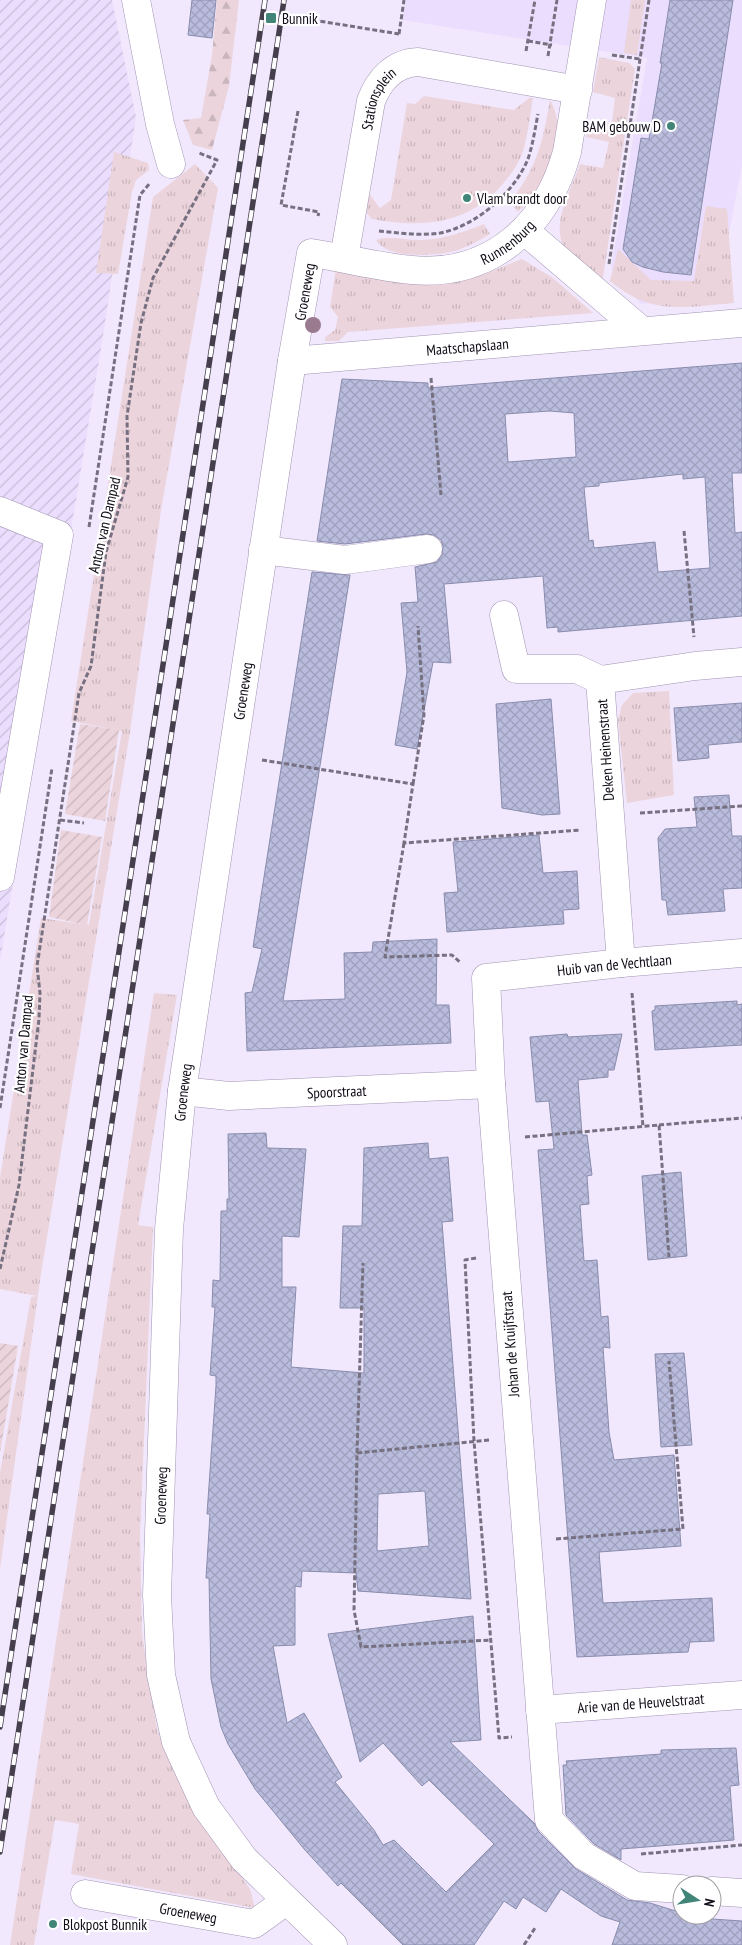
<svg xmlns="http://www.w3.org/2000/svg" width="742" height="1945" font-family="'PT Sans Narrow',sans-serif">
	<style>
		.built { fill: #ebddfd }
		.industrial { fill: url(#industrial-furrows) }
		.grass { fill: url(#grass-tufts) }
		.forest { fill: url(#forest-firs) }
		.garden { fill: url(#garden-furrows) }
		.building { fill: url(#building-cross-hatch); stroke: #898cad; fill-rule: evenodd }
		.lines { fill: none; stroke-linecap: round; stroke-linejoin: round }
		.minor-casing { stroke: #a294b3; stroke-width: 29 }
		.path { stroke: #777080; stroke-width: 3; stroke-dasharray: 5 2.5; stroke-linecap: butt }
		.minor { stroke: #fff; stroke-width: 28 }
		.rail-casing { stroke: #453f4d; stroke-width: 5.5 }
		.rail { stroke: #fff; stroke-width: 4; stroke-dasharray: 11; stroke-linecap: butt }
		.tree { fill: #997a8f }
		.poi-dot { fill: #418579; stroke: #fff; stroke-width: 2 }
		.labels { text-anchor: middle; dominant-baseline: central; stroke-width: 4.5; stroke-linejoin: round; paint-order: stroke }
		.poi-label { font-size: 15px; fill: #100b16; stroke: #fff; text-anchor: start }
		.street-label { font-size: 15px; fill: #100b16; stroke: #fff }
	</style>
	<defs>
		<pattern id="industrial-furrows" width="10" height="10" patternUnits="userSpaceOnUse" patternTransform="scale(1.25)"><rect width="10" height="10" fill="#ebddfd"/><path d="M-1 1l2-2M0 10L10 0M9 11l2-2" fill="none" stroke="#c8bcd8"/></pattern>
		<pattern id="grass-tufts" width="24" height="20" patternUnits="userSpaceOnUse" patternTransform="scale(1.25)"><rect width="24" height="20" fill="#ecd4dc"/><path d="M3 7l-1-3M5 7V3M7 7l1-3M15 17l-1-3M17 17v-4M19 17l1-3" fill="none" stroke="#c9b5bc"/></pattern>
		<pattern id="forest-firs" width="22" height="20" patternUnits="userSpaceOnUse" patternTransform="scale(1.25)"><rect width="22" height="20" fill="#ecd4dc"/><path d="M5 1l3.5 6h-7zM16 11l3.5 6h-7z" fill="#c9b5bc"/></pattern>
		<pattern id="garden-furrows" width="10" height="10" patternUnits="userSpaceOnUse" patternTransform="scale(1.25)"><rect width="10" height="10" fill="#ecd4dc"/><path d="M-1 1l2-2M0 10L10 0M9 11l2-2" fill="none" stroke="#c9b5bc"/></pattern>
		<pattern id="building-cross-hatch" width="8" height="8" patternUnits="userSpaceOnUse" patternTransform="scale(1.25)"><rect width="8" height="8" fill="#b9bcdd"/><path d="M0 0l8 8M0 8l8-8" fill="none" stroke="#9ea0bd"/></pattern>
	</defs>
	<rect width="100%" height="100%" fill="#f1e8fd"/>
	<polygon class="built" points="406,0 742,0 742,166 717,294 641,304 611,269 647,58 402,20"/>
	<polygon class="industrial" points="0,0 112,0 136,117 103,336 0,961"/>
	<g class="grass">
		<polygon points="631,0 645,0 637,55 624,53"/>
		<path d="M599 57 629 63 635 69 602 284C591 274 576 264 567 252 548 227 571 191 580 164L603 168 609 142 586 137 589 120 611 124 612 122 615 98 593 92Z"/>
		<path d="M424 96 514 110 529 98H533C530 116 528 136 522 154 518 165 509 177 501 186 467 225 420 228 372 219L365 211 368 196 370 195 380 208 391 200 407 103 415 104Z"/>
		<path d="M550 100C571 135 545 187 518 212L514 207 513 198C538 165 543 140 550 100Z"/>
		<polygon points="114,152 148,163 149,170 136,180 132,192 118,274 96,273"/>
		<polygon points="195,164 218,188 161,510 130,732 40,1280 0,1569 0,1473 31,1297 37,1296 0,1289 0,1178 41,918 89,925 122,731 71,721 153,197"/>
		<path d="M706 206 727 209 734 303C683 307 652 316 610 281L618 249 651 280 694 281Z"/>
		<path d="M484 224 490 234C480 240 469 246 458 250 439 256 388 260 376 240 389 235 409 241 423 240 445 239 464 232 484 224Z"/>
		<path d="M522 259 553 278 593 313 348 332 339 341H325V337L335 330 338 317 330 307 336 269C372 276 412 289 449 283 475 280 498 268 522 259Z"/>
		<polygon points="669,691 674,795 627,803 618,720 622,705 633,693"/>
		<polygon points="154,993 177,995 138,1225 153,1227 140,1534 142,1634 157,1730 187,1799 250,1889 255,1908 71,1874 79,1824 55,1820 34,1945 10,1945"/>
	</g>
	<polygon class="forest" points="217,0 239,0 229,86 212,150 193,145 183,120 201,118 212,55"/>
	<g class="garden">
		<polygon points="80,724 119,730 105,821 65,814"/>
		<polygon points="61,830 102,837 87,925 49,917"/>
		<polygon points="0,1343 18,1346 0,1453"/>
	</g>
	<g class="building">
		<polygon points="192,0 216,0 212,38 188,35"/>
		<polygon points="670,0 733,0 691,275 663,272 643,267 632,262 623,249 641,138 649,139 662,63 660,63"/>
		<path d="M742 363V473H732L735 533 742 532V616L558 632V627L547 628 543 576 444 584 451 663 433 662 417 749 395 745 407 672 401 603 418 602 415 567 437 562 442 555 443 546 441 540 434 535 426 534 345 544 317 541 342 379 428 383V388ZM550 411 574 413 576 457 508 462 505 414ZM683 474V479L705 477 710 568 658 572 655 542 594 548 593 540 589 541 584 487 599 486V483Z"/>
		<polygon points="312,572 350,575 283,1001 345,999 344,953 372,952 373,942 437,939 436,1005 449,1005 451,1043 247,1051 245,993 252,992 262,949 253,947"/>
		<polygon points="551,699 560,814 542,815 502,808 496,704"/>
		<polygon points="742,703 742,742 708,745 709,758 678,761 674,708"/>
		<polygon points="729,795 732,836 742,836 742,888 723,889 725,911 668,915 666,900 662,900 658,838 665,829 697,827 694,797"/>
		<polygon points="539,835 543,873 577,871 579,909 563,910 564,924 447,932 444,893 458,892 453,842"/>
		<polygon points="737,1001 737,1005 742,1004 742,1045 655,1050 652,1011 655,1010 655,1006"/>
		<polygon points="567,1034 568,1037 622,1034 614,1070 608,1070 608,1077 578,1080 582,1135 587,1135 592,1175 587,1176 589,1204 580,1205 584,1261 597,1260 601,1317 608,1316 610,1348 603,1347 609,1432 614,1460 674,1455 681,1546 599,1552 603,1603 712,1598 714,1641 690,1642 688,1652 577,1657 538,1150 554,1149 549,1101 536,1102 530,1037"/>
		<path d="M266 1133 267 1148 306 1149 299 1237 282 1236V1287H296L291 1367 364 1373V1308H340L343 1226H362L364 1148 428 1143 429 1159 448 1157 453 1221 442 1222 471 1599 358 1591 356 1573 302 1571 301 1587 295 1586V1645L273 1646 287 1723 304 1713 342 1777 335 1782 374 1830 383 1845 394 1840 446 1892 494 1844 429 1780 422 1786 383 1743 360 1762 328 1634 473 1616 481 1740 450 1742 535 1824 538 1831 576 1869 627 1900 650 1903 682 1913V1917L742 1921V1945H612L620 1922 601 1916 561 1889 546 1912 523 1897 516 1909 504 1901 474 1945H403L341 1883 338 1886 305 1850 255 1789 228 1744 221 1727 211 1679 209 1578H206L210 1514H207L216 1386V1376L210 1375 215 1307H212L213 1280 220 1281 221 1211H227V1199H229L228 1134ZM425 1491 429 1546 377 1551 378 1494Z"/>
		<polygon points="681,1172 687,1256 648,1260 642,1176"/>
		<polygon points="684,1353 692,1445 661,1447 655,1354"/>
		<polygon points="736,1748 739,1785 730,1786 734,1840 621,1849 621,1860 594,1844 566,1815 563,1765 567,1765 566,1761 661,1754 661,1750"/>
	</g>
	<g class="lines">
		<defs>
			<g id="minor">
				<polyline points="136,0 160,124 171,164"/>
				<polyline points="525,231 642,331"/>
				<path id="s1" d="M344 258 371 101C379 80 394 63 418 62L578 90"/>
				<path id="s2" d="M292 361 742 323"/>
				<polyline points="0,511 59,535 0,877"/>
				<polyline points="263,550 345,560 428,549"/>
				<polyline points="504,615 516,669 577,669 600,680"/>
				<polyline points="621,963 600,680 695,666 742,662"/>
				<path id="s3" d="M182 1091 229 1096 491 1084"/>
				<path id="s4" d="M540 1710 742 1695"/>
				<path id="s5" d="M682 1889 635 1886 584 1856 549 1820 491 1084 486 978 621 963 742 953"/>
				<polyline points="712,1891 742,1893"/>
				<path id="s6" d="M85 1894 254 1924 286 1901"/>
				<path id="s7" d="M333 1945 244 1859 206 1807 176 1742 161 1675 157 1595 169 1229 182 1091 292 361 311 253C345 258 379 267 412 270 492 277 547 225 567 152L592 0"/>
			</g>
		</defs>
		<use href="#minor" class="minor-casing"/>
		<g class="path">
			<polyline points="313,20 399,34"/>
			<polyline points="399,34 404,0"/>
			<polyline points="528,41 552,45"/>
			<polyline points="526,51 535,0"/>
			<polyline points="612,55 640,59"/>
			<polyline points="548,56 557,0"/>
			<polyline points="298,111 281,205 319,212 318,216"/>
			<path d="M379 231C399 233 420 236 440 233 476 226 514 193 528 159 533 144 535 129 538 114"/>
			<polyline points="609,264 649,0"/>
			<polyline points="431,378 441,495"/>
			<polyline points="89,527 140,195 150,183"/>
			<polyline points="684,531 694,637"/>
			<polyline points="262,760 413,784 404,843 581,830"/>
			<polyline points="413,784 424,715 418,626"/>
			<polyline points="640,813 742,806"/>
			<polyline points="60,820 84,823"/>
			<polyline points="404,843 385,957 452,955 461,963"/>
			<polyline points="632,993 643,1127"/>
			<polyline points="0,1108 52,768"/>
			<polyline points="659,1125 742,1118"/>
			<polyline points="525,1137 659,1125 669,1257"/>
			<polyline points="476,1258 465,1260 474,1441 499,1738 512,1737"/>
			<polyline points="0,1269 19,1185 39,1019 40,993 37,966 79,693 91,666 106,552 128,477 127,416 141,323 153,278 217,160 199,153"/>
			<polyline points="489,1440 357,1453 354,1610 361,1647 492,1640"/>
			<polyline points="357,1453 363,1263"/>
			<polyline points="556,1539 683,1529 669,1361"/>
			<polyline points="641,1854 742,1845"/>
			<polyline points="524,1945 535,1928"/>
		</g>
		<use href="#minor" class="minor"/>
		<defs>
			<g id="rail">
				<polyline points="0,1727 265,0"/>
				<polyline points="0,1852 284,0"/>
			</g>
		</defs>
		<use href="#rail" class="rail-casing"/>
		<use href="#rail" class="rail"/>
	</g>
	<circle class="tree" cx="313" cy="325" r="8"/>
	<g class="poi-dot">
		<rect x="265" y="12" width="12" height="12" rx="2.5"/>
		<circle cx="671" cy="126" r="5"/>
		<circle cx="467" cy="198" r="5"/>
		<circle cx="53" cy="1924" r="5"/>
	</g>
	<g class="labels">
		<g class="poi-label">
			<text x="282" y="18">Bunnik</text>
			<text x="661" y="126" text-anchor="end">BAM gebouw D</text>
			<text x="477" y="198">Vlam brandt door</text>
			<text x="63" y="1924">Blokpost Bunnik</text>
		</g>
		<g class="street-label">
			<text stroke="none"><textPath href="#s1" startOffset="164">Stationsplein</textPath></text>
			<text stroke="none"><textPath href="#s7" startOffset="1966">Runnenburg</textPath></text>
			<text stroke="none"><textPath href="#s7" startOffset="1722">Groeneweg</textPath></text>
			<text stroke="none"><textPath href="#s2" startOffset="176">Maatschapslaan</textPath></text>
			<text transform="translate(104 525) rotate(-77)">Anton van Dampad</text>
			<text stroke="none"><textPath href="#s7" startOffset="1318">Groeneweg</textPath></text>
			<text transform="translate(605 750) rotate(-94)">Deken Heinenstraat</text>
			<text stroke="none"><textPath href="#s5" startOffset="1130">Huib van de Vechtlaan</textPath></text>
			<text transform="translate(23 1044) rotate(-85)">Anton van Dampad</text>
			<text stroke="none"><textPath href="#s3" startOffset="155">Spoorstraat</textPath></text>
			<text stroke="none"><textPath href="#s7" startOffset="912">Groeneweg</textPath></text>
			<text transform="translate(510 1344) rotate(-94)">Johan de Kruijfstraat</text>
			<text stroke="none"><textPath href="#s7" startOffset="508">Groeneweg</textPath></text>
			<text stroke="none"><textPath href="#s4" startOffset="101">Arie van de Heuvelstraat</textPath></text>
			<text stroke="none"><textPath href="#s6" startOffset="105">Groeneweg</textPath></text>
		</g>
	</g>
	<g transform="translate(697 1900) rotate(102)"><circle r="24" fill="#ffffff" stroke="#9f9da2"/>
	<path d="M0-4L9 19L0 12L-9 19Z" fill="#418579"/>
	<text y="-8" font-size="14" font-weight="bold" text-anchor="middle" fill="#100b16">N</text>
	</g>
</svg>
